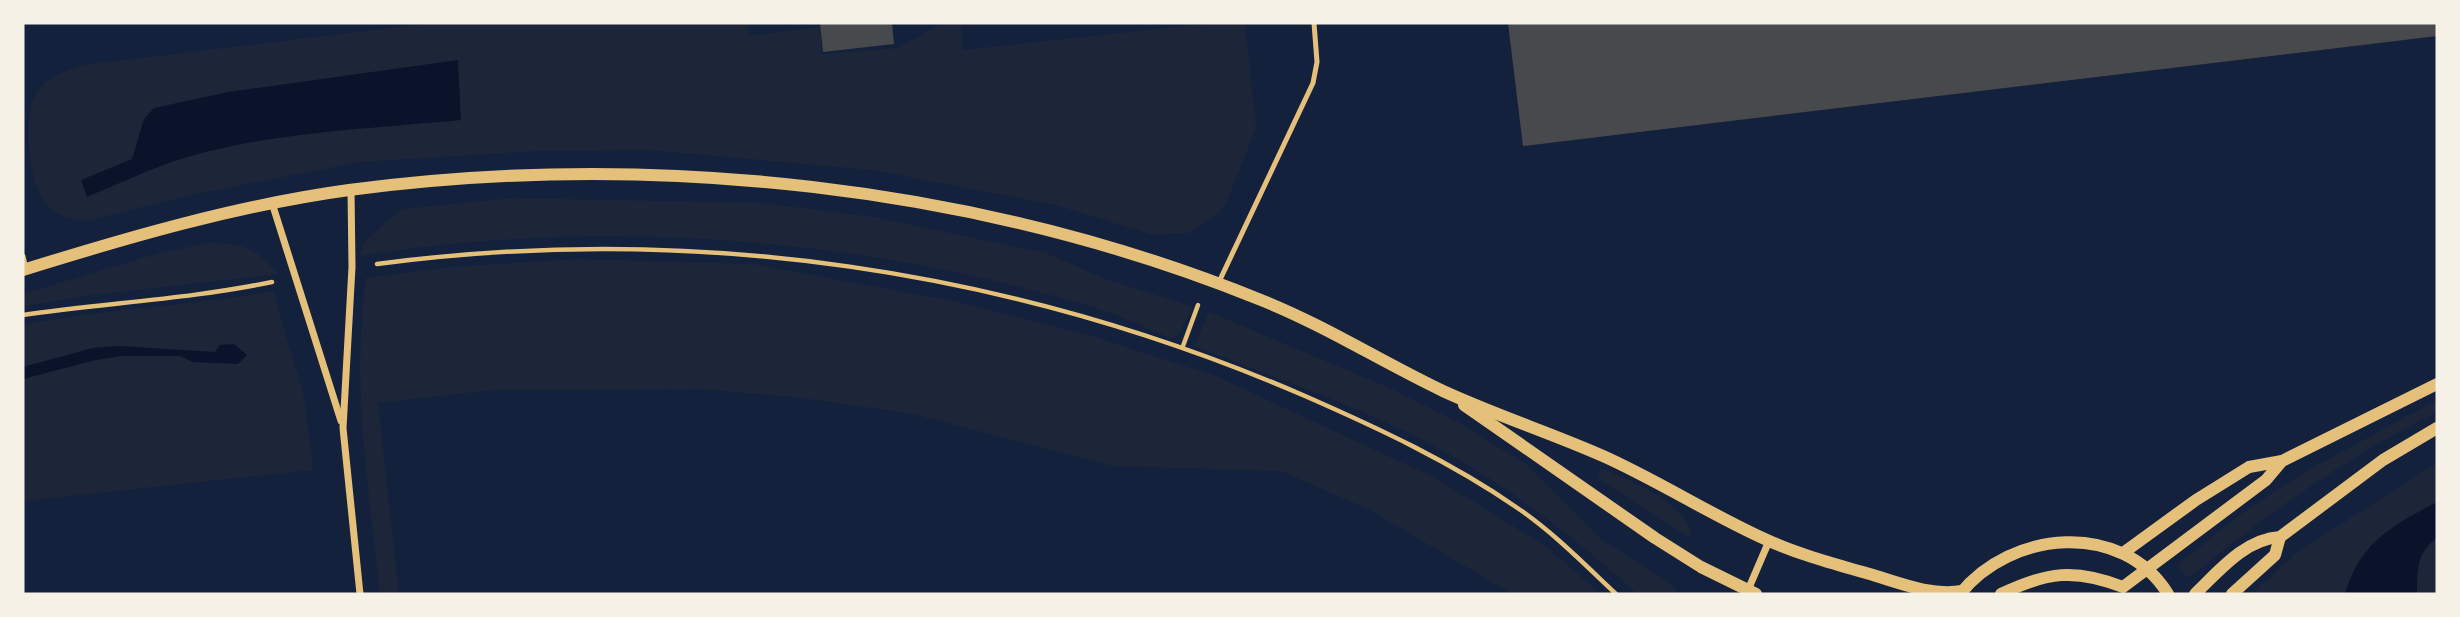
<svg xmlns="http://www.w3.org/2000/svg" width="2460" height="617" font-family="'Zilla Slab',serif">
	<style>
		.green { fill: #1d2539 }
		.water { fill: #0b132b }
		.building { fill: #48494c }
		.lines { fill: none; stroke-linecap: round; stroke-linejoin: round }
		.path { stroke: #e5c07b; stroke-width: 4.5 }
		.service { stroke: #e5c07b; stroke-width: 5 }
		.minor { stroke: #e5c07b; stroke-width: 7 }
		.tertiary { stroke: #e5c07b; stroke-width: 12 }
	</style>
	<rect width="100%" height="100%" fill="#14213d"/>
	<g class="green">
		<path d="M432 23H748L749 36 820 27 822 54 898 48 942 23H961L963 50 1213 23H1245L1256 128 1227 201 1218 214 1189 233 1153 235 1056 205 872 170 648 150 538 151 360 162 191 195 86 221C72 220 56 216 47 205 29 185 22 120 35 96 45 77 64 71 83 65Z"/>
		<path d="M512 198 762 203 874 217 1046 253 1106 279 1193 307 1178 335 1172 339C1146 328 1120 315 1093 307 861 237 598 217 359 256L365 241 401 209Z"/>
		<path d="M209 243C243 243 256 248 278 274L94 295 23 306V294L159 253Z"/>
		<path d="M579 259 753 264 953 301 1088 335 1216 376 1433 477 1547 547 1601 594H1512L1370 510 1281 471 1113 466 913 414 794 397 701 389 494 390 378 403 399 594H380C369 489 351 384 366 278L451 267Z"/>
		<path d="M273 291 304 397 313 470 23 501V325C106 308 190 306 273 291Z"/>
		<path d="M1209 312 1385 386 1461 424 1526 464 1602 540 1670 583 1680 594H1637C1580 542 1513 489 1445 452 1365 408 1278 379 1194 346Z"/>
		<path d="M2437 400V412C2347 457 2266 514 2189 578L2176 566 2242 513 2303 473Z"/>
		<path d="M2437 463V502C2392 526 2361 542 2345 594H2252L2296 553Z"/>
		<path d="M1601 470H1607C1635 484 1684 501 1692 535H1686L1600 480 1598 476Z"/>
		<path d="M2437 538V594H2417C2417 571 2416 553 2437 538Z"/>
	</g>
	<g class="water">
		<path d="M458 60 461 120C369 129 252 133 166 164 139 174 113 186 87 197L81 180 132 159 144 119 154 108 228 92Z"/>
		<polygon points="234,344 247,355 238,364 193,362 180,356 123,356 96,360 23,379 23,367 93,348 119,346 215,352 220,345"/>
		<path d="M2437 502V538C2416 553 2417 571 2417 594H2345C2360 542 2392 526 2437 502Z"/>
	</g>
	<g class="building">
		<polygon points="820,23 892,23 894,44 823,52"/>
		<polygon points="1508,23 2437,23 2437,36 1523,146"/>
	</g>
	<g class="lines">
		<g class="path">
			<path d="M377 264C693 222 1012 269 1305 396 1378 428 1451 462 1516 507 1553 532 1584 564 1616 594"/>
			<path d="M23 315C105 303 190 299 272 282"/>
			<polyline points="1183,346 1198,305"/>
		</g>
		<g class="service">
			<polyline points="23,256 26,269"/>
			<polyline points="1218,284 1313,83 1317,62 1314,23"/>
		</g>
		<g class="minor">
			<polyline points="351,190 352,267 343,428 360,594"/>
			<polyline points="272,203 341,421"/>
			<polyline points="1748,590 1769,541"/>
		</g>
		<g class="tertiary">
			<path d="M23 270C129 237 239 205 349 190 651 150 978 185 1261 300 1324 325 1382 362 1443 391 1495 415 1551 433 1603 456 1659 481 1711 515 1767 540 1800 555 1838 565 1873 575 1902 584 1932 596 1962 591"/>
			<polyline points="1464,405 1655,538 1701,567 1756,594"/>
			<polyline points="2123,553 2196,500 2249,467 2282,461 2437,384"/>
			<path d="M1960 594C2011 530 2122 520 2168 594"/>
			<path d="M2001 594C2047 572 2075 568 2123 587L2266 480 2282 461"/>
			<path d="M2195 594C2219 571 2245 539 2280 537L2383 460 2437 428"/>
			<polyline points="2232,594 2275,555 2280,537"/>
		</g>
	</g>
	<rect width="2460" height="617" fill="none" stroke="#f6f1e7" stroke-width="49"/>
</svg>
